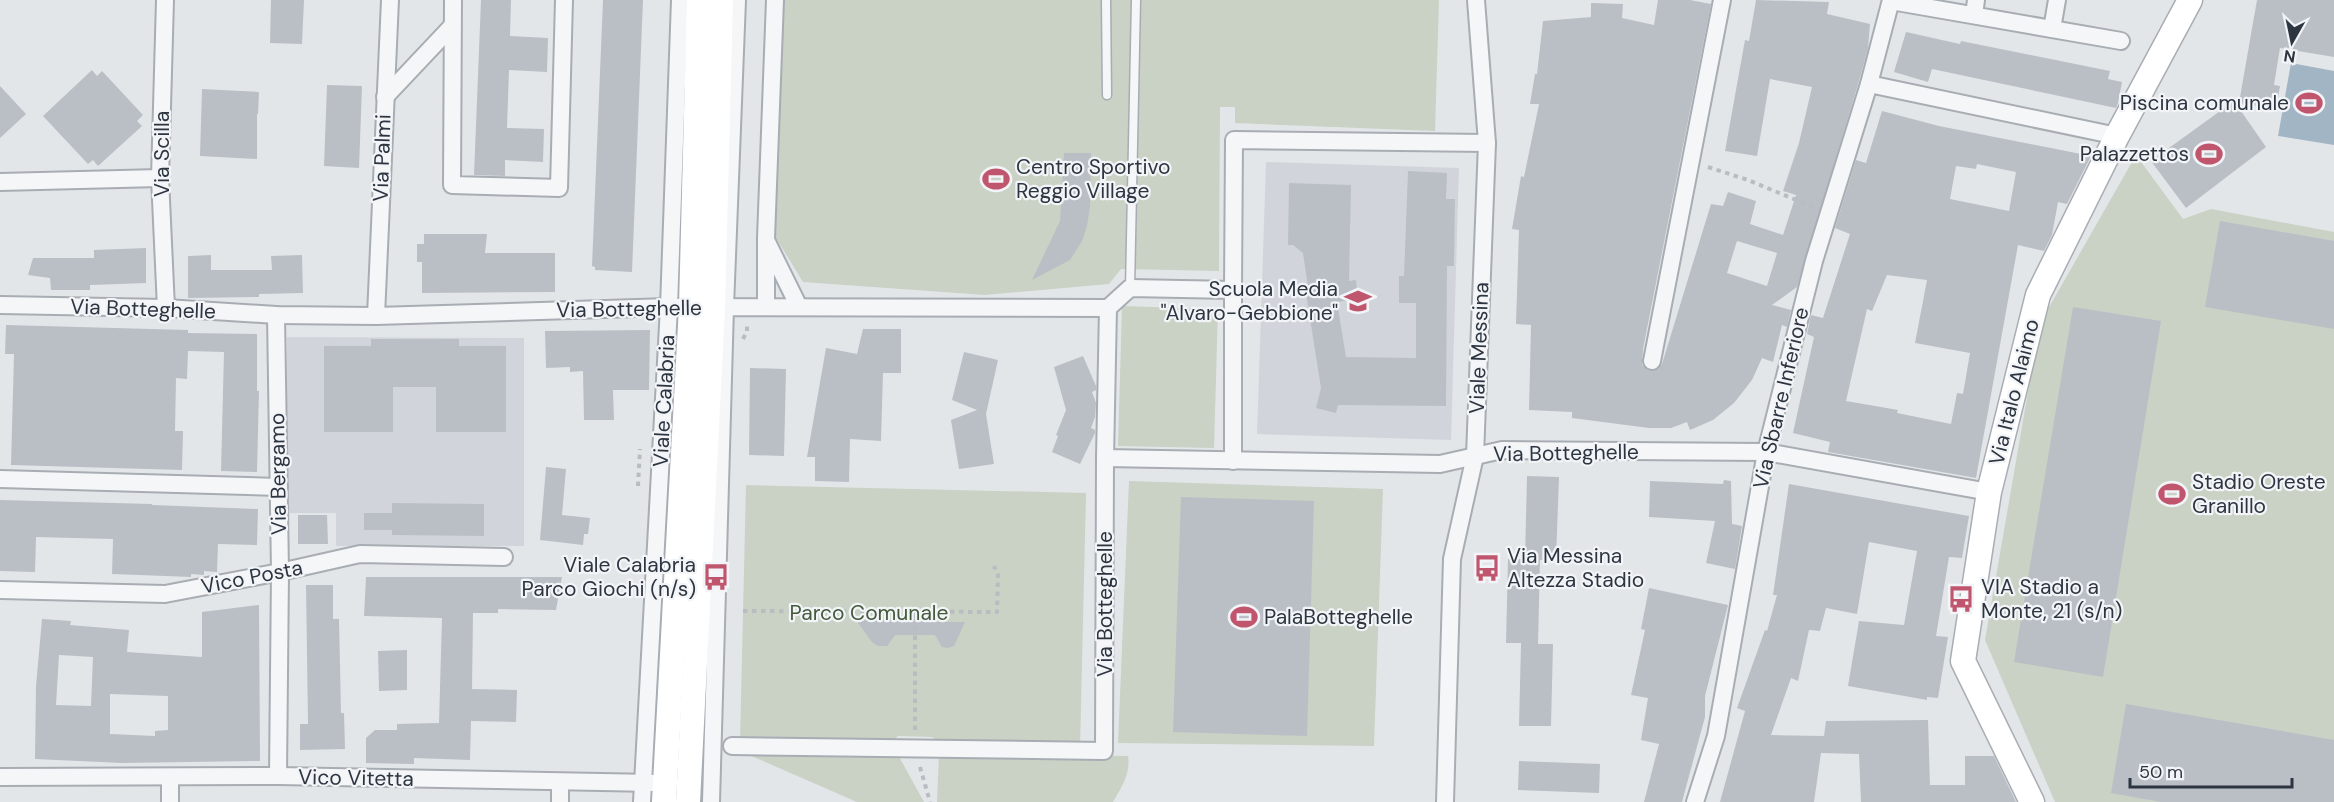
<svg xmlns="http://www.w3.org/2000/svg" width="2334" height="802" font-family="'DM Sans',sans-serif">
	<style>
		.built { fill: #d1d5db }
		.green { fill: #c9d2c5 }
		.water { fill: #a2b5c5 }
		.building { fill: #babfc6; fill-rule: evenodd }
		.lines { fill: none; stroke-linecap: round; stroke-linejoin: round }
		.lane-casing { stroke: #a8adb3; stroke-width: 11 }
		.street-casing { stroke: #a8adb3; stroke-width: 20 }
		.secondary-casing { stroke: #a8adb3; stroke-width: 27 }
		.path { stroke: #b9bcc1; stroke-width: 4; stroke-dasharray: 4.5 4.5; stroke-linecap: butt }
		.lane { stroke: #f5f6f8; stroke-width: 8 }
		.street { stroke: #f5f6f8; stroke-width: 16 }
		.secondary { stroke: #fff; stroke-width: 24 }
		.labels { text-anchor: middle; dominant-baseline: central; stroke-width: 4.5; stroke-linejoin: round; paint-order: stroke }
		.poi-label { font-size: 21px; fill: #2c3540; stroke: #f2f4f7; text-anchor: start }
		.street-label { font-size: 21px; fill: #2c3540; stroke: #f2f4f7 }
		.park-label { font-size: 21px; fill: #435a3b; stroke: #f2f4f7 }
	</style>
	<rect width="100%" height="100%" fill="#e3e6e9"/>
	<g class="built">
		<polygon points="1266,162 1459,168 1451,440 1257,434"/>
		<polygon points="287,337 524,338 524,546 336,546 336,513 287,513"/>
	</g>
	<g class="green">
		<polygon points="780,0 1439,0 1435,131 1235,123 1235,107 1220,107 1219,271 1121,269 1109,284 985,295 803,282 770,228"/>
		<polygon points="2136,155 2183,219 2211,209 2334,232 2334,802 2055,802 1985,640 2040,323"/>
		<polygon points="1122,306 1218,309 1214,448 1118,446"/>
		<polygon points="1129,481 1383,489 1374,746 1118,743"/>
		<polygon points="746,485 1086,493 1080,749 942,745 932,737 898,736 887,746 740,742"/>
		<polygon points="740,751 897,753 924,802 857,802"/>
		<path d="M939 754 1128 756C1131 774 1121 788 1113 802H937Z"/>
	</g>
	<polygon class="water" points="2291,63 2334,71 2334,145 2278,136"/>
	<g class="building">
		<polygon points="271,0 304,0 302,44 270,43"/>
		<polygon points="481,0 511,0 510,36 548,38 547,72 509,70 507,128 544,129 543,162 505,160 505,176 474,175"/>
		<polygon points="603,0 643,0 632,272 595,270 595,267 592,266"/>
		<path d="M1658 0H1690L1711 4 1643 349 1642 365 1651 371 1659 368 1662 364 1711 204 1723 206 1728 192 1756 201 1750 224 1783 235 1796 195 1783 191 1799 143 1812 87 1770 79 1757 156 1725 151 1745 40 1749 41 1756 0 1829 2 1827 14 1870 24 1868 48 1859 81 1797 287 1772 305 1791 310 1787 327 1782 325 1773 362 1762 358 1752 380 1734 403 1713 420 1690 430 1687 422 1671 428H1649L1572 418V412L1529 410 1531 325 1516 324 1519 230 1512 229 1521 176 1524 177 1539 104H1530L1535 74H1537L1543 21 1591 17V3L1623 4 1622 18 1654 25ZM1737 241 1777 253 1767 286 1727 273Z"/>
		<polygon points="2257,0 2334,0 2334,57 2280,48 2274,85 2280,86 2276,109 2239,103"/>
		<polygon points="1906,32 1960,44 1961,41 2110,71 2108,79 2122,82 2118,103 2116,108 1932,69 1928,82 1894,72"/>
		<polygon points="92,70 97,76 102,71 143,115 137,121 142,126 98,166 93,160 88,164 43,116"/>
		<polygon points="327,85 362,86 359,168 324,166"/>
		<polygon points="0,86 26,114 0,138"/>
		<polygon points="202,89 259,92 258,114 257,114 257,159 200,156"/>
		<polygon points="2234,101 2266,147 2186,208 2151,161"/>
		<path d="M1882 111 1939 126 2091 156 2067 204 2058 202 2052 235 2044 251 2018 245 1976 478 1828 452 1830 442 1793 433 1814 337 1807 334 1811 315 1823 318 1850 234 1835 228 1856 160 1866 163ZM1977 164 2016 172 2009 211 1950 199 1956 166 1976 169ZM1887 275 1927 280 1915 343 1970 353 1963 394 1957 393 1951 424 1897 413 1898 410 1846 401 1867 309 1872 311Z"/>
		<polygon points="1064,153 1091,153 1090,206 1087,226 1082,241 1070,260 1032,280 1060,221"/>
		<polygon points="1408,171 1447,173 1446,199 1455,199 1454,266 1447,266 1446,406 1338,405 1336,413 1316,408 1321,388 1305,287 1308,287 1303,253 1293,245 1288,245 1289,183 1351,185 1349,281 1356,280 1358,299 1337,302 1346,357 1416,358 1416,303 1399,303 1399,276 1404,276"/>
		<polygon points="2220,221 2334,241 2334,329 2205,307"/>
		<polygon points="424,234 487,234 485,253 555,253 555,292 422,293 422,262 417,262 417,244 424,244"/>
		<polygon points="146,248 146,283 90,285 90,290 51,290 50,278 28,275 33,258 94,258 94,250"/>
		<polygon points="211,255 211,270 272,270 271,256 302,255 303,293 259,294 259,297 188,298 188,256"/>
		<polygon points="2073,307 2161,321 2103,677 2014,662"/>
		<polygon points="6,325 188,330 188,333 257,334 257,391 259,391 257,472 221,471 224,352 188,351 187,379 176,378 175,431 183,431 182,470 11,465 14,354 5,354"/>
		<polygon points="863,329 901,329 901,373 883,373 881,441 850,439 849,482 815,481 815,457 807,457 826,348 857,354"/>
		<polygon points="650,330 649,390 613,390 614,420 584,420 583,371 570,372 570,367 546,368 545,331"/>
		<polygon points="371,339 459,339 459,346 506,346 506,432 436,432 436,387 393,387 393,432 324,432 324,346 371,346"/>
		<polygon points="964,352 998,360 986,414 994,464 959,469 951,420 977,410 952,400"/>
		<polygon points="1083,356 1096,386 1096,390 1092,392 1096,403 1095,417 1091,428 1095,430 1095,433 1080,464 1052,452 1058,436 1056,435 1066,410 1054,367"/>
		<polygon points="750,368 786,369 784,456 749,455"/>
		<polygon points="546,467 566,469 562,515 590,518 588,534 584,534 583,545 540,540"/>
		<polygon points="1527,476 1559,477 1556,560 1540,560 1538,644 1553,644 1551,726 1519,726 1521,643 1506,643 1508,559 1530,559 1525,559"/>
		<polygon points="1724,480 1731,481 1732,524 1742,526 1735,569 1706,563 1715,521 1649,517 1650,481 1723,484"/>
		<polygon points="1789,484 1969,516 1962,558 1949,557 1936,636 1948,637 1938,698 1927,697 1927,700 1848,686 1859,621 1904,625 1917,551 1869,542 1857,614 1826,608 1820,631 1809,630 1798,681 1791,678 1771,735 1824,736 1826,721 1928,720 1930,785 1965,785 1965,756 1994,756 2016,802 1861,802 1859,754 1821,753 1814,802 1720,802 1745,711 1737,708 1765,630 1767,631 1777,595 1773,595"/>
		<polygon points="1181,497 1314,501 1307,736 1173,732"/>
		<polygon points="0,500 152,504 152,505 258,509 257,545 218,544 217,572 204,571 204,575 191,574 191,577 112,574 113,539 36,537 35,572 0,571"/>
		<polygon points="392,503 484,504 484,536 392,535 392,530 364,530 364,513 392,513"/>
		<polygon points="298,515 327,515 328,544 298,544"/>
		<polygon points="366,577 562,577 556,610 498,609 498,613 473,613 472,689 517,690 516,722 471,721 470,760 414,758 414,764 366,763 366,738 375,730 397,730 397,724 439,723 442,618 364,616"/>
		<polygon points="306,585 333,585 333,619 339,619 341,713 344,713 345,749 300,750 300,724 308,724"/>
		<polygon points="1649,588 1728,605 1705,696 1705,717 1682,802 1644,802 1659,744 1641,740 1648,698 1631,695 1645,630 1641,629"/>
		<path d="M259 605 260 761 122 763 35 759 36 686 42 619 71 621 70 625 129 630 127 652 202 657V612ZM59 655 93 657 91 706 56 705ZM110 694 168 696V730L155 731V736L110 734Z"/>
		<polygon points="913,610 920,612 929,622 965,622 954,646 948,648 942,647 935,635 895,635 887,646 878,646 872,642 856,620 903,620 901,625"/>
		<polygon points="407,650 407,690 379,691 378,651"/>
		<polygon points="2126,704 2334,740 2334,802 2161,802 2111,793"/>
		<polygon points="1519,761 1600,764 1599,793 1518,790"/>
	</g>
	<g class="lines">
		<defs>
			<g id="lane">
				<polyline points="1106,0 1107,95"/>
				<polyline points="1130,288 1136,0"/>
			</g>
			<g id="street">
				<polyline points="165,0 160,178 166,308"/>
				<polyline points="453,0 452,185 559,188 564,0"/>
				<polyline points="1891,1 2121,41"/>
				<polyline points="1974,15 1976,0"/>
				<polyline points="2052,29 2057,0"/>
				<polyline points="1869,84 2117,136"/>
				<polyline points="385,97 452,26"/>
				<polyline points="0,182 160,178"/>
				<polyline points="767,242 799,307"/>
				<polyline points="1233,290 1234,140 1487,143"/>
				<polyline points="0,305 166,308 276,315 376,316 669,307 1108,308 1105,458 1440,464 1502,450 1766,452 1989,492"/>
				<polyline points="766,307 766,238 775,0"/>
				<polyline points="1108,308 1130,288 1233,290 1233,461"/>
				<polyline points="276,315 280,572 278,776"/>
				<polyline points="376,316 390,0"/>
				<polyline points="1652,361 1722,0"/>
				<polyline points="0,479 279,487"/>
				<polyline points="0,590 165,594 280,572 360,554 504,557"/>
				<polyline points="732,746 1104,751 1105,458"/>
				<polyline points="0,777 278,776 654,783"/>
				<polyline points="170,777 170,802"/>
				<polyline points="560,802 560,782"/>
				<polyline points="642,802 669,307 680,0"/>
				<polyline points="711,802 725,307 737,0"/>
				<polyline points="1445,802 1452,559 1475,456 1487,143 1476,0"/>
				<polyline points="1695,802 1716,736 1766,452 1814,261 1869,84 1891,0"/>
			</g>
			<g id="secondary">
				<polyline points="664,802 691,307 699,0"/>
				<polyline points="688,802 713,307 721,0"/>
				<polyline points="2032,802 1963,661 1989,492 2038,295 2117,136 2190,0"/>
			</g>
		</defs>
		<use href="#lane" class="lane-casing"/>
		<use href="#street" class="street-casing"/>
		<use href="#secondary" class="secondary-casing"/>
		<g class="path">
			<polyline points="1708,167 1748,180 1813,207"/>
			<polyline points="743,339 747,331 747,323"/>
			<polyline points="638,486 640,449"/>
			<polyline points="743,611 997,612 998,575 994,566"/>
			<polyline points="915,730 915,611"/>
			<polyline points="920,767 930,802"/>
		</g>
		<use href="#lane" class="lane"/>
		<use href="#street" class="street"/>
		<use href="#secondary" class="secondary"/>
	</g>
	<defs>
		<symbol id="stadium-bare" viewBox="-9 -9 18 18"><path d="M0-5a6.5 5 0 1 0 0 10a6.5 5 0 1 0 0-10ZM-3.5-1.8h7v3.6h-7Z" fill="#c0566d" stroke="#f2f4f7" stroke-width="2.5" paint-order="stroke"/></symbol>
		<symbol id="school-bare" viewBox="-9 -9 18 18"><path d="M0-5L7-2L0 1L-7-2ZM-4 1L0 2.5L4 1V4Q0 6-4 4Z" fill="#c0566d" stroke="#f2f4f7" stroke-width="2.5" paint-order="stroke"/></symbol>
		<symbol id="bus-bare" viewBox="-9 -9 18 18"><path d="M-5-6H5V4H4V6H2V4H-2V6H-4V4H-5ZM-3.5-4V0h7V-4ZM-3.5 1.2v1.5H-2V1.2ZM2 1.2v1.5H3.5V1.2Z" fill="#c0566d" stroke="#f2f4f7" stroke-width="2.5" paint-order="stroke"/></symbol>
	</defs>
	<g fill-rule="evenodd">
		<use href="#stadium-bare" x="2290" y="84" width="38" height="38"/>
		<use href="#stadium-bare" x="2190" y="135" width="38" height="38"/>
		<use href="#stadium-bare" x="977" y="160" width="38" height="38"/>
		<use href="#school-bare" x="1339" y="282" width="38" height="38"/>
		<use href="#stadium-bare" x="2153" y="475" width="38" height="38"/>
		<use href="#bus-bare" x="1468" y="549" width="38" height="38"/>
		<use href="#bus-bare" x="697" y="558" width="38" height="38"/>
		<use href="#bus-bare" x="1942" y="580" width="38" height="38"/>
		<use href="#stadium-bare" x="1225" y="598" width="38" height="38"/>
	</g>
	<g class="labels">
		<g class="poi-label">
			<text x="2289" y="103" text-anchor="end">Piscina comunale</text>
			<text x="2189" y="154" text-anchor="end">Palazzettos</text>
			<text x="1016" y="167">Centro Sportivo<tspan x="1016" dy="24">Reggio Village</tspan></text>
			<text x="1338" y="289" text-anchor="end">Scuola Media<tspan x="1338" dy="24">"Alvaro-Gebbione"</tspan></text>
			<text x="2192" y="482">Stadio Oreste<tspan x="2192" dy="24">Granillo</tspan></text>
			<text x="1507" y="556">Via Messina<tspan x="1507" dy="24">Altezza Stadio</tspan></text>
			<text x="696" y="565" text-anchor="end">Viale Calabria<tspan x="696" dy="24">Parco Giochi (n/s)</tspan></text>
			<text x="1981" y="587">VIA Stadio a<tspan x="1981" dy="24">Monte, 21 (s/n)</tspan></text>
			<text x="1264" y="617">PalaBotteghelle</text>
		</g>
		<g class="street-label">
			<text transform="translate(162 154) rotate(-90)">Via Scilla</text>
			<text transform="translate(382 158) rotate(-88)">Via Palmi</text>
			<text transform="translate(143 309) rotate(2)">Via Botteghelle</text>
			<text transform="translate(629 309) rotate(-1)">Via Botteghelle</text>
			<text transform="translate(1479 348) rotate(-88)">Viale Messina</text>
			<text transform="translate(2014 392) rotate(-76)">Via Italo Alaimo</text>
			<text transform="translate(1781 398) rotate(-77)">Via Sbarre Inferiore</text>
			<text transform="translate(664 401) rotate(-87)">Viale Calabria</text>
			<text transform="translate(1566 453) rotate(-1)">Via Botteghelle</text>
			<text transform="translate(278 474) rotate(-91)">Via Bergamo</text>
			<text transform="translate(252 577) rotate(-11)">Vico Posta</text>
			<text transform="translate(1105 604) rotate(-90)">Via Botteghelle</text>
			<text transform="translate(356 778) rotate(1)">Vico Vitetta</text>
		</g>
		<g class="park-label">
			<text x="869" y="613">Parco Comunale</text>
		</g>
	</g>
	<g transform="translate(2292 42) rotate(189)" stroke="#f2f4f7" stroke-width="4.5" paint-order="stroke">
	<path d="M0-4.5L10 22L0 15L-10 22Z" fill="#2c3540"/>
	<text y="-9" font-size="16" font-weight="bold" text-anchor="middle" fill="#2c3540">N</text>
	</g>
	<path d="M2130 778v9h162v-9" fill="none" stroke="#2c3540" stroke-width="3"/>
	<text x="2139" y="778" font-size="18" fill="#2c3540" stroke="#f2f4f7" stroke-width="4.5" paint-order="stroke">50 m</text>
</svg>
